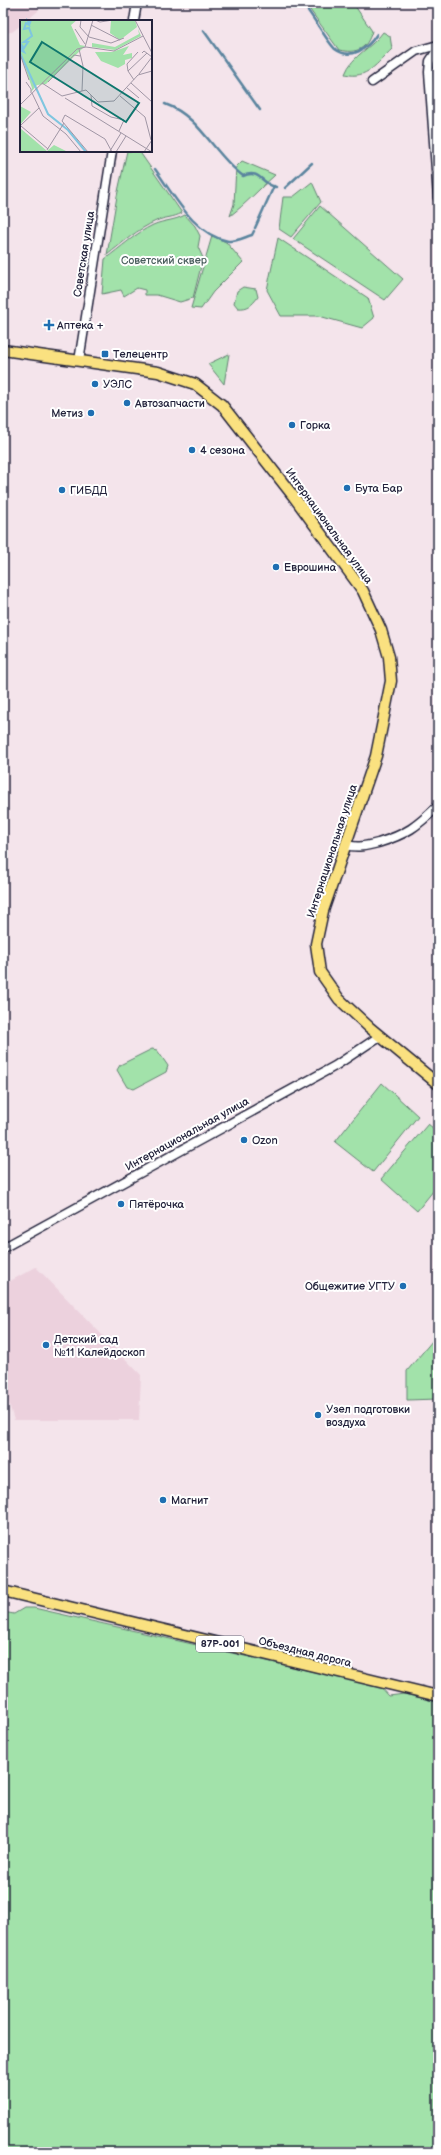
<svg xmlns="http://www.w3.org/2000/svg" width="441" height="2155" font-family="'Balsamiq Sans',sans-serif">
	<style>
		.built { fill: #ecd1dd }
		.green { fill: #a2e2aa; stroke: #628272 }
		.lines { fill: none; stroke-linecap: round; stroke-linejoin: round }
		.stream { stroke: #5a849e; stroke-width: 2.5 }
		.minor-casing { stroke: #22223b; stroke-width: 11 }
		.major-casing { stroke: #22223b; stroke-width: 13 }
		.minor { stroke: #fff; stroke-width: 8 }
		.major { stroke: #fae180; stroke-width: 10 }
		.poi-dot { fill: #1f6fb2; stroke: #fff; stroke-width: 1.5 }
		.labels { text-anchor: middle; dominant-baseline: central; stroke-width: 4; stroke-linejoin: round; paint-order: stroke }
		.shield { fill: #fff; stroke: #646476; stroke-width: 1 }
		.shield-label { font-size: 10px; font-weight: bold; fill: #22223b }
		.street-label { font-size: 11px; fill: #22223b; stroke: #fff }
		.park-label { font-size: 11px; fill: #485c5c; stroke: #fff }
		.poi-label { font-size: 11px; fill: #22223b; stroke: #fff; text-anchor: start }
		.inset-river { fill: none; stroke: #7fc6e0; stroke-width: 2 }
		.inset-road { fill: none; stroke: #a096a5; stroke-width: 1 }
		.view { fill: #0f766e; fill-opacity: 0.15; stroke: #0f766e; stroke-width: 2 }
		.inset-edge { fill: none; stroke: #22223b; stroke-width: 2 }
	</style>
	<rect width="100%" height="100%" fill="#f4e4eb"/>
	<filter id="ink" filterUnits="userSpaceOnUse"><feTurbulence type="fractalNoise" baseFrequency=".025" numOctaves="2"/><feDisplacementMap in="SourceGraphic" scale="8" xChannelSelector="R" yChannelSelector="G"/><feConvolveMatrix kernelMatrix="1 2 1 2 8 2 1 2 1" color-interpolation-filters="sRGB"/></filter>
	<g filter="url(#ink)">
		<g class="built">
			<polygon points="3,3 39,3 38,11 26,21 21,21 21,25 12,32 3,33"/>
			<polygon points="36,1267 141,1375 139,1420 14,1420 3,1385 3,1285"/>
		</g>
		<g class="green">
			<path d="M305 3H353L372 31C367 49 357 54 339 50Z"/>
			<path d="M383 32 390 36 392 49C377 63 367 80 345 74 352 55 372 48 383 32Z"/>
			<path d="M127 151H139L182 213C173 218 165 217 156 221 138 229 122 243 107 255L117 196Z"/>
			<path d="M242 161 275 175C259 189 246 204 230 216L234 204 236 167Z"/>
			<polygon points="312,182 321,202 291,237 279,229 283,197 293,197"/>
			<polygon points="320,206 403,279 385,300 293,239"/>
			<path d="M185 215 195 226 200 236 198 247 203 258 193 298 180 302 157 295H145V290L137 288 124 296 121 290 102 294 105 259C120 248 136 233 153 225 164 220 174 221 185 215Z"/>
			<polygon points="212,236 226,242 243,262 213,292 201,309 191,308"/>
			<polygon points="278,238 368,298 374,318 362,328 319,316 281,316 267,290"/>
			<path d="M243 287 256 289 258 297C252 305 248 309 238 308L234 303 237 291Z"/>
			<polygon points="229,354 224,384 208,364"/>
			<polygon points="152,1049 157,1050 168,1066 166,1072 134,1089 127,1087 117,1070 120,1065"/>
			<polygon points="382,1083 418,1116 373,1172 335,1142"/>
			<polygon points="428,1124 438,1132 438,1185 417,1211 381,1179"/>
			<polygon points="438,1334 438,1399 407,1400 407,1371"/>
			<polygon points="24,1608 34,1608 381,1687 389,1696 404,1694 438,1701 438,2152 3,2152 3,1612 14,1614"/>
		</g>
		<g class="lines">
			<g class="stream">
				<path d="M306 8C314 18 327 41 335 49 351 61 368 48 377 34"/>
				<polyline points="204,31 260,110"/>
				<path d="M165 104C201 117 213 154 243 176 260 168 262 185 276 187"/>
				<path d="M155 169C174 195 194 235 228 241 236 242 245 237 252 235L254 231"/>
				<polyline points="285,188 312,163"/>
				<polyline points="255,228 274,186"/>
			</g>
			<defs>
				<g id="minor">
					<polyline points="134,21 137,3"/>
					<polyline points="438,49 430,61 429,72 438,198"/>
					<polyline points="372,82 416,51 438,45"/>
					<polyline points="79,361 112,151"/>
					<path d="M345 845C358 848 366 846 378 843 407 834 416 827 438 806"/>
					<polyline points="3,1248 335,1066 380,1036"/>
				</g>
				<g id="major">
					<polyline points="3,350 158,372 195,384 222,405 294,497 363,591 381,630 389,657 391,681 376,756 323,911 316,944 320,972 339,999 369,1027 438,1084"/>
					<polyline points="3,1591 438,1696"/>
				</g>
			</defs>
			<use href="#minor" class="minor-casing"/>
			<use href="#major" class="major-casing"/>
			<use href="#minor" class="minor"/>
			<use href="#major" class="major"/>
		</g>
	</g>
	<g class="poi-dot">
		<path d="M47 319h4v4h4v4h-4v4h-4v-4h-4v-4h4z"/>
		<rect x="101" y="350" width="8" height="8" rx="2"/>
		<circle cx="95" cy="384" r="4"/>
		<circle cx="127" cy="403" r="4"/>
		<circle cx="91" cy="413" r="4"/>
		<circle cx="292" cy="425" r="4"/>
		<circle cx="192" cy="450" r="4"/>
		<circle cx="347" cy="488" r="4"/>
		<circle cx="62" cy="490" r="4"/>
		<circle cx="276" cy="567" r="4"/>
		<circle cx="244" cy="1140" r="4"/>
		<circle cx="121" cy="1204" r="4"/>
		<circle cx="403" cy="1286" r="4"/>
		<circle cx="46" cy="1345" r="4"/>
		<circle cx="318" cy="1415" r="4"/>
		<circle cx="163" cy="1500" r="4"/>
	</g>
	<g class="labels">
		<rect class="shield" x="196" y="1636" width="48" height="16" rx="3"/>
		<g class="shield-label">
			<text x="220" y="1644">87Р-001</text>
		</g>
		<g class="street-label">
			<text transform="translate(84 254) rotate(-81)">Советская улица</text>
			<text transform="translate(329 526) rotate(54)">Интернациональная улица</text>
			<text transform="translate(332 851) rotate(-72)">Интернациональная улица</text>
			<text transform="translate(187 1134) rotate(-29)">Интернациональная улица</text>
			<text transform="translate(305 1652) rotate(14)">Объездная дорога</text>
		</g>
		<g class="park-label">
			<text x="164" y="260">Советский сквер</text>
		</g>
		<g class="poi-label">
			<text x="57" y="325">Аптека +</text>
			<text x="113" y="354">Телецентр</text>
			<text x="103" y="384">УЭЛС</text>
			<text x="135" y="403">Автозапчасти</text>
			<text x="83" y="413" text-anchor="end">Метиз</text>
			<text x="300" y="425">Горка</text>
			<text x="200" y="450">4 сезона</text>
			<text x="355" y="488">Бута Бар</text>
			<text x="70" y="490">ГИБДД</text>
			<text x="284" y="567">Еврошина</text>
			<text x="252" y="1140">Ozon</text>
			<text x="129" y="1204">Пятёрочка</text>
			<text x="395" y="1286" text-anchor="end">Общежитие УГТУ</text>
			<text x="54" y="1339">Детский сад<tspan x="54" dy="13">№11 Калейдоскоп</tspan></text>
			<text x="326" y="1409">Узел подготовки<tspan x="326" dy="13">воздуха</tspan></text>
			<text x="171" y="1500">Магнит</text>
		</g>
	</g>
	<g transform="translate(20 20)">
		<rect width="132" height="132" fill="#f4e4eb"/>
		<path d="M0 0H57L51 5 60 25 65 26 26 64 17 65 11 72 12 68 1 35 0 38ZM94 0H115L117 7 100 20 90 13 91 1ZM118 9 121 16 95 30 72 27V23L95 27 119 14ZM109 26 103 35 112 33V38L105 40V44L98 48 81 41 75 32H92ZM0 86 11 92 0 105ZM0 108 27 131 34 125 48 132H0Z" fill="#a2e2aa"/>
		<path class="inset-river" d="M0 23 4 28 8 22H4L12 16 9 8 4 9 6 3 9 5 8 1 10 3 11 0M0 25 4 32 0 30M0 33 28 94 48 110 66 132"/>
		<path class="inset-road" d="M61 0 60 7 69 17 91 23 104 18M75 0 80 2 93 0M115 0 132 33M71 5 100 20M55 9 65 24M65 27 73 0M59 29 63 46 62 71M122 33 124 31 132 37M0 34 9 60M108 51 107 44 118 32M119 54 132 37M114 60 108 51 127 33M6 62 11 69V73M28 62 54 35 60 36M22 63 42 76M111 63 132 82M107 68 119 78M12 73 23 96 46 114 61 132M71 75 72 86 91 97 104 100 99 111M42 76 66 70 78 82 94 81 118 55 132 51M100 76 125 97 131 120M45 78 132 132M0 85 57 29 66 27 94 31 123 16M1 105 19 88M1 106 28 129M27 130 44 103M90 131 101 113M68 132 42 101 45 95 85 119 92 132M96 132 106 116M124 132 132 120"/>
		<path class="view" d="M22 22 119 83 106 102 10 42Z"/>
		<rect width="132" height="132" class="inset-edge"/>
	</g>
	<rect width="441" height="2155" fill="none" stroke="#fff" stroke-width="16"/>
	<rect x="8" y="8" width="425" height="2139" fill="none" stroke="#22223b" stroke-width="1.5" filter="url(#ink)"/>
</svg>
